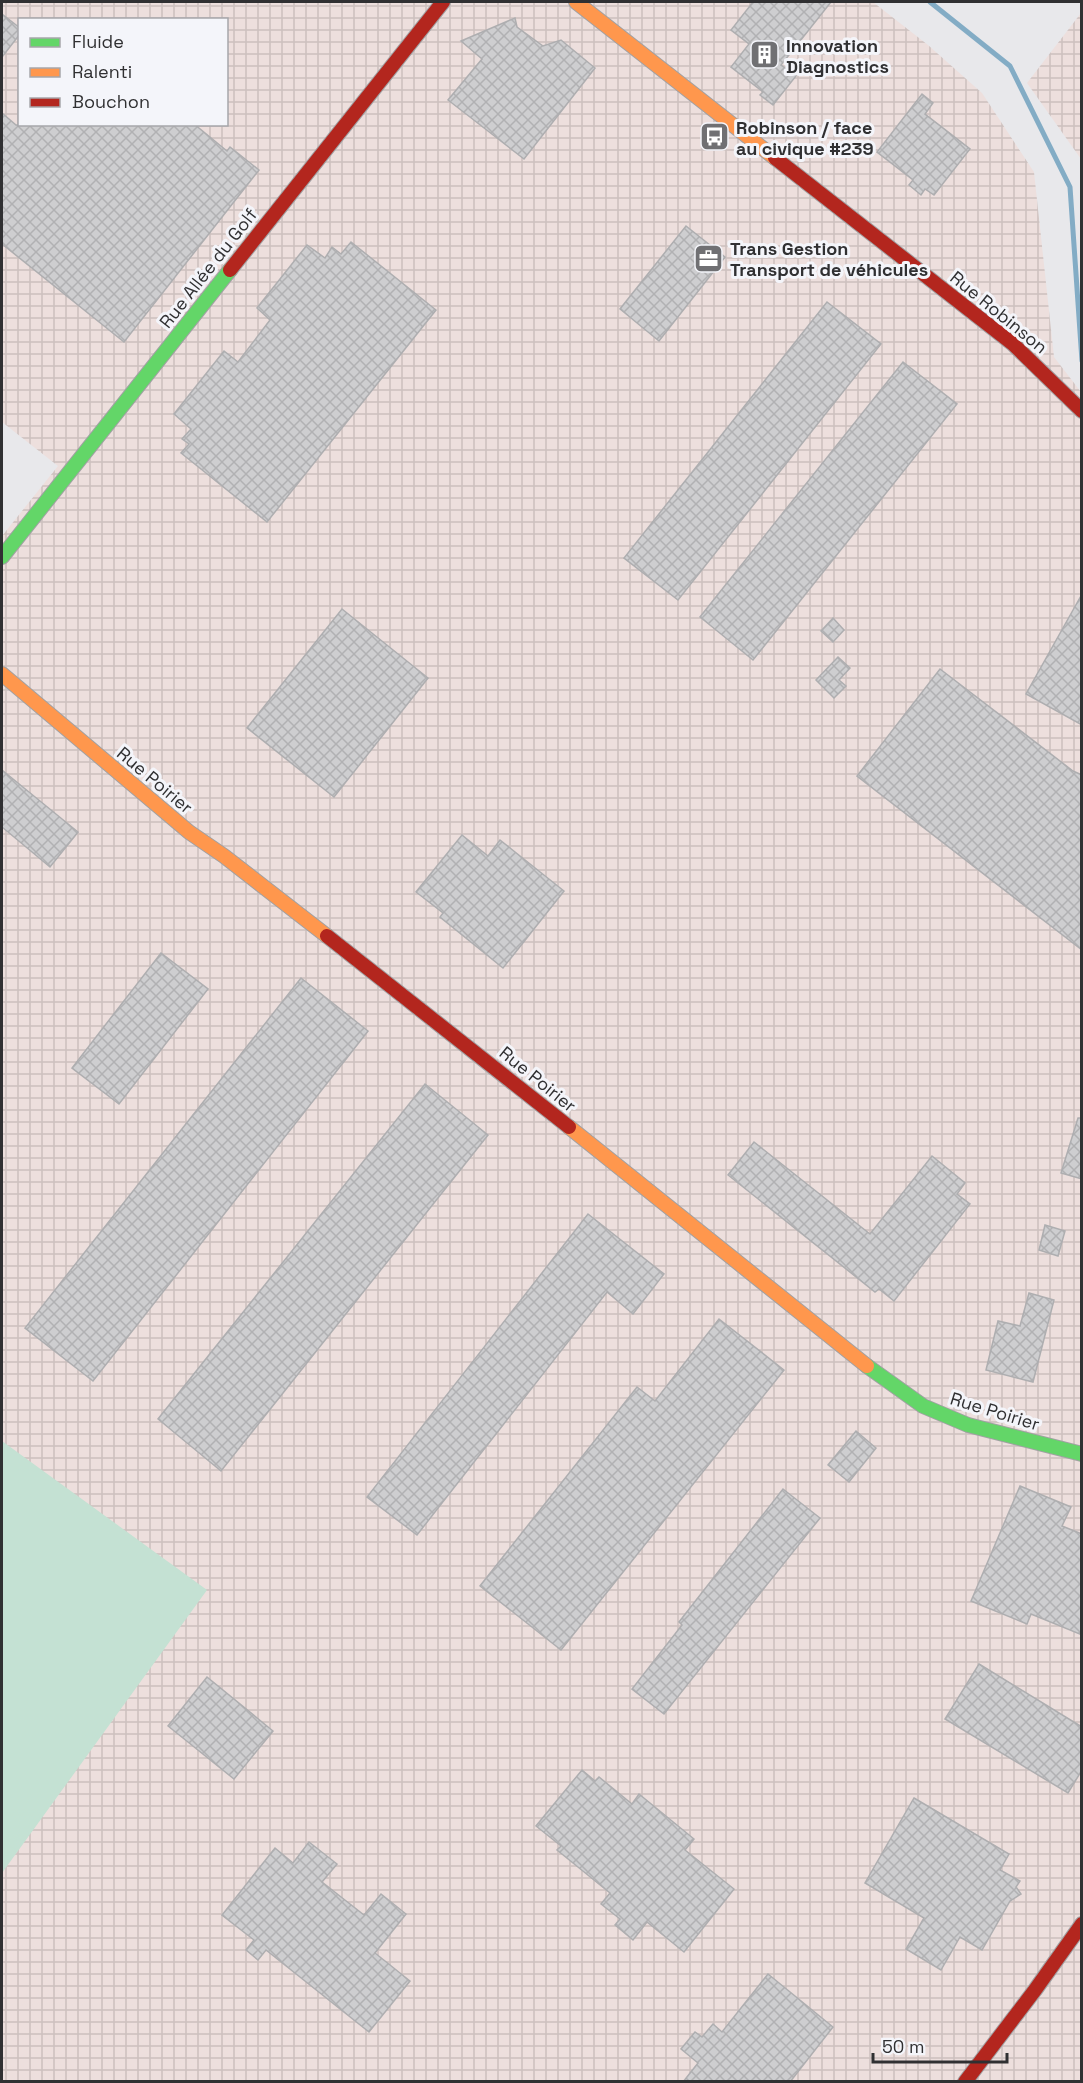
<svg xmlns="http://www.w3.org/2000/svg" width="1083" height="2083" font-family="'Space Grotesk',sans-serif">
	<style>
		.industrial { fill: url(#industrial-grid); fill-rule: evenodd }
		.grass { fill: #c4e1d3 }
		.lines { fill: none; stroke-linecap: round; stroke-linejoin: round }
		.stream { stroke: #83acc5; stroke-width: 5 }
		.building { fill: url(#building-cross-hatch); stroke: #aeaeb0; stroke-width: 1.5 }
		.fast-casing { stroke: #a1a1a3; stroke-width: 16 }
		.slow-casing { stroke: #a1a1a3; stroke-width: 16 }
		.jam-casing { stroke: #a1a1a3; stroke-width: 16 }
		.fast { stroke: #63d668; stroke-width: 14 }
		.slow { stroke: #ff974d; stroke-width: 14 }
		.jam { stroke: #b3261e; stroke-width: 14 }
		.labels { text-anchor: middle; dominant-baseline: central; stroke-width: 6; stroke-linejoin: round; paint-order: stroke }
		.poi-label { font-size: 18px; font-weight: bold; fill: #303032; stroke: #f4f5fa; text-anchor: start }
		.street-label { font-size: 18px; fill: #303032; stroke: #f4f5fa }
	</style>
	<defs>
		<pattern id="industrial-grid" width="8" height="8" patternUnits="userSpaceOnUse" patternTransform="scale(1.5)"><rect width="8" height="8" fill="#eddfdd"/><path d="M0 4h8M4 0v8" fill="none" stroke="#ccc0be"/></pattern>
		<pattern id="building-cross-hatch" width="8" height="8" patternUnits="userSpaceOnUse" patternTransform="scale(1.5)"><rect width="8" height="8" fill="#ceced0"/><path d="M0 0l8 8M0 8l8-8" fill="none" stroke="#b1b1b3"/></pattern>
	</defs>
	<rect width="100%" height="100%" fill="#e8e8eb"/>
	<g class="industrial">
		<path d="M2 2H873L928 45 982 93 1034 172 1054 357 1081 392V2081L2 2082V536L58 466 2 422ZM20 20H226V124H20Z"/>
		<polygon points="1081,13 1081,159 1027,83"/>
	</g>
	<polygon class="grass" points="2,1441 207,1590 2,1873"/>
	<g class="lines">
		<polyline class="stream" points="930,2 1010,66 1070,187 1082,361"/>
	</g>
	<g class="building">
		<polygon points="753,2 831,2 781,65 796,76 773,105 760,95 763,92 731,67 749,44 731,30"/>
		<polygon points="2,14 20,28 20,34 2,57"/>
		<polygon points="515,18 517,27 543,46 561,40 595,68 524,159 448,100 482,59 461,41"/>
		<polygon points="922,94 933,103 925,114 970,149 934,195 925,189 921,195 909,185 913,180 877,152"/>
		<polygon points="2,113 16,125 194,124 227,151 230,147 259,170 124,342 2,244"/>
		<polygon points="686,226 725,257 659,341 620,309"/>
		<polygon points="351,242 436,310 267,522 181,453 189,444 182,439 191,429 174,414 224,351 238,362 270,320 257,308 307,245 325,258 332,247 341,254"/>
		<polygon points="827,302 881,344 678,600 624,558"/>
		<polygon points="903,362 957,404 753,660 700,617"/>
		<polygon points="1082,594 1082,725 1026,694"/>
		<polygon points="342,609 428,678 334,797 247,728"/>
		<polygon points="833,618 844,630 833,642 821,631"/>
		<polygon points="838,657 850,668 839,680 846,686 834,698 816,680"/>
		<polygon points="940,669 1073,771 1082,775 1082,950 857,776"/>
		<polygon points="2,770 78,832 50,867 2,827"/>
		<polygon points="462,835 488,856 500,840 564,891 503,968 440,917 443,913 416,892"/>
		<polygon points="161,953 208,989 119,1104 72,1068"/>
		<polygon points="301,978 368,1031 93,1381 25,1328"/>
		<polygon points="425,1084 488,1135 221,1471 158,1419"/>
		<polygon points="1078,1118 1082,1118 1082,1179 1061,1173"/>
		<polygon points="754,1142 870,1234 932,1156 965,1183 957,1194 970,1204 894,1301 879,1289 875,1292 728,1175"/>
		<polygon points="588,1214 664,1274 633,1314 607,1292 417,1535 367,1497"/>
		<polygon points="1045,1225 1065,1231 1058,1256 1039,1250"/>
		<polygon points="1029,1293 1054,1300 1033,1382 986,1370 998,1321 1020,1326"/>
		<polygon points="719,1319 784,1370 561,1650 480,1586 637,1387 655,1401"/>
		<polygon points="856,1431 876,1448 849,1482 828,1465"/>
		<polygon points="1020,1486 1071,1507 1062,1526 1082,1534 1082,1635 1031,1614 1027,1624 971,1601"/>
		<polygon points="783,1489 820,1518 664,1714 632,1689 682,1625 679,1622"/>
		<polygon points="979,1664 1082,1727 1082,1770 1068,1793 945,1719"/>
		<polygon points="207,1677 273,1731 234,1779 168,1726"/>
		<polygon points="582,1770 595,1781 599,1777 632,1804 639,1794 694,1839 685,1850 734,1889 684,1952 647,1922 633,1940 615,1925 620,1919 601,1904 610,1893 557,1850 561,1846 536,1826"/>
		<polygon points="914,1798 1009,1854 1000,1870 1020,1881 1016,1887 1021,1894 1010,1901 982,1950 960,1937 941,1970 906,1949 924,1918 865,1883"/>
		<polygon points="309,1842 337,1864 322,1882 364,1915 381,1894 406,1914 375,1953 410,1981 369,2032 266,1950 258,1960 246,1950 254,1940 222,1915 275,1848 293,1863"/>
		<polygon points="768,1974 833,2027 790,2082 683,2082 698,2063 681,2049 695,2032 702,2037 713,2024 722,2032"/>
	</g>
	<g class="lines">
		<defs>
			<g id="fast">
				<polyline points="2,557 230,270"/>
				<polyline points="867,1366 923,1406 968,1425 1082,1454"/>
			</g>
			<g id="slow">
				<polyline points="576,2 775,158"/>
				<polyline points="2,674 189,832 224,856 327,936"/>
				<polyline points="569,1127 867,1366"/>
			</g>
			<g id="jam">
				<polyline points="775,158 1013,344 1082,411"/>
				<polyline points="230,270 443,2"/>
				<polyline points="327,936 569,1127"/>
				<polyline points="965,2082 1035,1990 1082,1924"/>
			</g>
		</defs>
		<use href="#fast" class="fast-casing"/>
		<use href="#slow" class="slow-casing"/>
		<use href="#jam" class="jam-casing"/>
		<use href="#fast" class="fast"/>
		<use href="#slow" class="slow"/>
		<use href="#jam" class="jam"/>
	</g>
	<defs>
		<symbol id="building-square" viewBox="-11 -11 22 22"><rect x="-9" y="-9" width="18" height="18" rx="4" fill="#707073" stroke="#f4f5fa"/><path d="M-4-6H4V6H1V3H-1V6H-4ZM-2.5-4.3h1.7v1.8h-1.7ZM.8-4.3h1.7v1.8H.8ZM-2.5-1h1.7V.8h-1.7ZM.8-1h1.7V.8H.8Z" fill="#fff"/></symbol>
		<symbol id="bus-square" viewBox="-11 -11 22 22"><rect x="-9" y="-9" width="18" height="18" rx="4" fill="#707073" stroke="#f4f5fa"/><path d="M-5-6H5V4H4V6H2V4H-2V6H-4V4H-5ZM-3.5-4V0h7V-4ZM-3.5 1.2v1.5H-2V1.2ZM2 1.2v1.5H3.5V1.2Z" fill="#fff"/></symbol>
		<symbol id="office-square" viewBox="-11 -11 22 22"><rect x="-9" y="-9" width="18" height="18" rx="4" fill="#707073" stroke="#f4f5fa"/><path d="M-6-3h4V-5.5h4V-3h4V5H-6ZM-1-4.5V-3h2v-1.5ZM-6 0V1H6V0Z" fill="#fff"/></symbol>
	</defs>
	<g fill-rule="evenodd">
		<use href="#building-square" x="748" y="38" width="33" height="33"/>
		<use href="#bus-square" x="698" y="120" width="33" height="33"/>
		<use href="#office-square" x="692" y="242" width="33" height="33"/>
	</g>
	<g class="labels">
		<g class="poi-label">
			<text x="786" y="45">Innovation<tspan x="786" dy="21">Diagnostics</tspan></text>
			<text x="736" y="127">Robinson / face<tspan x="736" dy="21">au civique #239</tspan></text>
			<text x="730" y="248">Trans Gestion<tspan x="730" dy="21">Transport de véhicules</tspan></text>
		</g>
		<g class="street-label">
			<text transform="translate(208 268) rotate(-52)">Rue Allée du Golf</text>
			<text transform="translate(999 312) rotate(39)">Rue Robinson</text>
			<text transform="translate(155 780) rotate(40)">Rue Poirier</text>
			<text transform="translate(538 1079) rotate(39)">Rue Poirier</text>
			<text transform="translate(995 1411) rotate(17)">Rue Poirier</text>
		</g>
	</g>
	<rect width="1083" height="2083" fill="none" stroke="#303032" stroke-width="6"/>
	<rect x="18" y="18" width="210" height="108" fill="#f4f5fa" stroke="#a6a6aa" stroke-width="1.5"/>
	<rect x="30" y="38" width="30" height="9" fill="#63d668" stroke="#a6a6aa" stroke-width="1.5"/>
	<text x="72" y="48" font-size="18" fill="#303032">Fluide</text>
	<rect x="30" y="68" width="30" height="9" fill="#ff974d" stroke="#a6a6aa" stroke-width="1.5"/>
	<text x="72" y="78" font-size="18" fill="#303032">Ralenti</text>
	<rect x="30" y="98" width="30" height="9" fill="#b3261e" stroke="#a6a6aa" stroke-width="1.5"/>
	<text x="72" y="108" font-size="18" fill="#303032">Bouchon</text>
	<path d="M873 2053v9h134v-9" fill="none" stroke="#303032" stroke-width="3"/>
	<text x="882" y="2053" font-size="18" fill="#303032" stroke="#f4f5fa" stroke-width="4.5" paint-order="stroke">50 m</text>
</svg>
